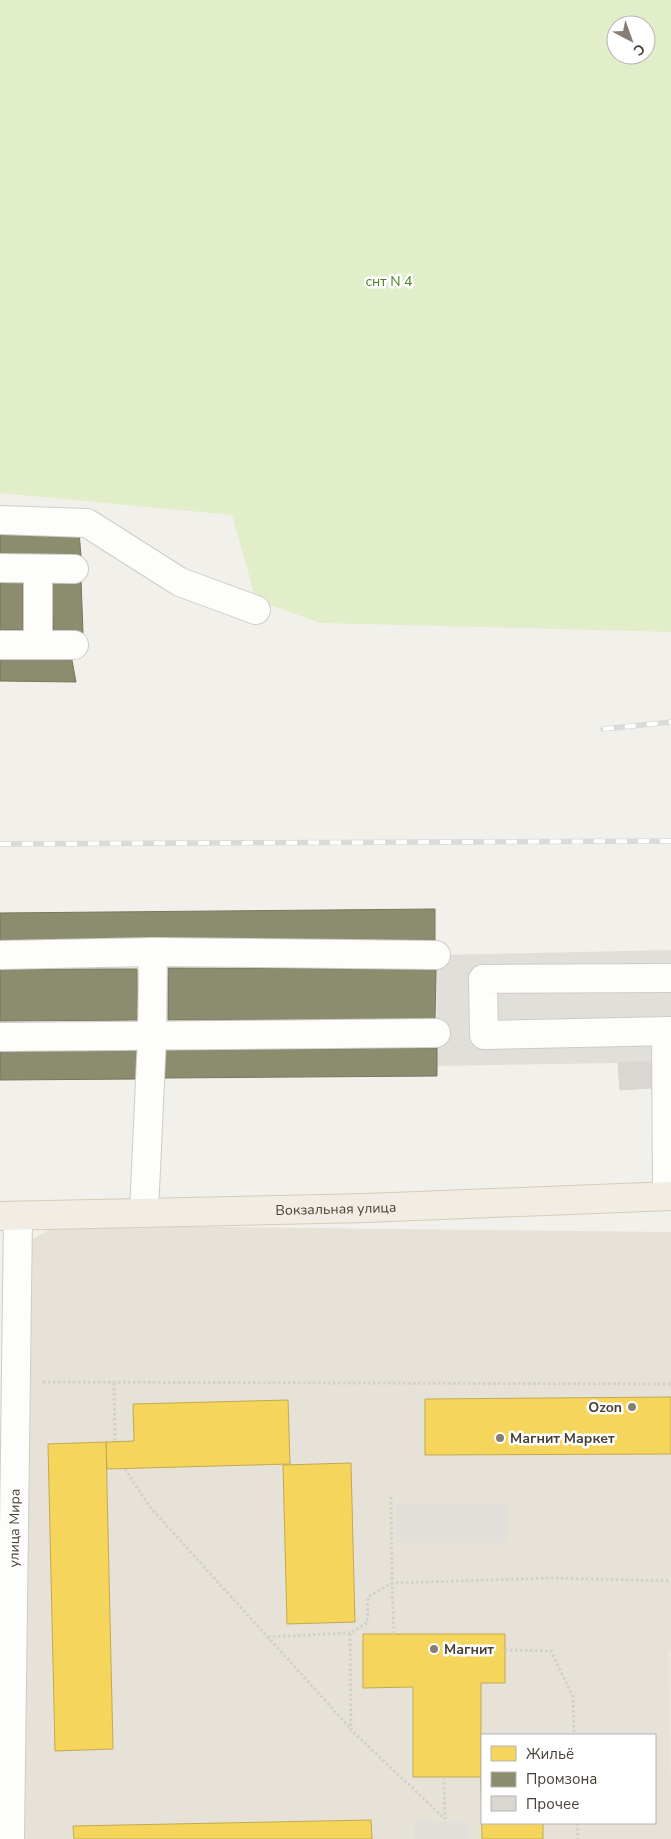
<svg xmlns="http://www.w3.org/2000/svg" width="671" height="1839" font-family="'Nunito Sans',sans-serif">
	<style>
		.residential { fill: #e7e2d8; fill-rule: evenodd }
		.education { fill: #ede7da }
		.green { fill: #e1eec9; fill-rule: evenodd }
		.parking { fill: #e1dfda }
		.homes { fill: #f6d55c; stroke: #c2a951 }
		.industry { fill: #8c8c6e; stroke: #78765d }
		.building { fill: #dad7d2; stroke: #dad7d1 }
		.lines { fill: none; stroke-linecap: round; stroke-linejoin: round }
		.minor-casing { stroke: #cfccc7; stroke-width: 30 }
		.major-casing { stroke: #d6ccb7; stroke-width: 30 }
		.path { stroke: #d2d0cb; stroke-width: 3; stroke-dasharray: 2.5 2.5; stroke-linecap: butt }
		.minor { stroke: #fdfdfc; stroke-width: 28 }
		.major { stroke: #f2ede4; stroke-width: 28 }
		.rail-casing { stroke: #dadad9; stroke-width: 5.5 }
		.rail { stroke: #fff; stroke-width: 4; stroke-dasharray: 11; stroke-linecap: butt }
		.poi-dot { fill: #857e75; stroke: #fff; stroke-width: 2 }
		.labels { text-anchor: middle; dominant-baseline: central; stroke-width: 5; stroke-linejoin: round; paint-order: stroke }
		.park-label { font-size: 14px; fill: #4b8024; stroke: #fff }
		.street-label { font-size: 14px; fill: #4a4136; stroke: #fff }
		.poi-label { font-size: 14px; font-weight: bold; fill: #4a4136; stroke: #fff; text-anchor: start }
	</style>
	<rect width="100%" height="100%" fill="#f2f0eb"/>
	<path class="residential" d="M58 1225 671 1232V1839H22V1258L32 1239ZM482 1735H655V1823H482Z"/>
	<polygon class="education" points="668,1650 671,1650 671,1789"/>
	<path class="green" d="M0 0H671V632L320 623 256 600 232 515 0 493ZM616 25H646V55H616Z"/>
	<g class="parking">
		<polygon points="671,950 671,1142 654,1142 651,1088 620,1090 618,1063 437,1066 436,955"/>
		<rect x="396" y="1504" width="111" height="39"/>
		<polygon points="414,1821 469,1822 469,1839 414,1839"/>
	</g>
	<g class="homes">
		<polygon points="671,1397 671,1454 425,1455 425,1399"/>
		<polygon points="288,1400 290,1464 107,1469 106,1442 134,1441 133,1404"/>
		<polygon points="106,1442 113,1749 55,1751 48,1444"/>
		<polygon points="351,1463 355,1622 287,1624 283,1465"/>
		<polygon points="363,1634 505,1634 505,1683 481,1683 481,1777 413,1777 413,1687 363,1688"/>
		<polygon points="481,1776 482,1823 543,1823 543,1839 482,1839"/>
		<polygon points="371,1820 372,1839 74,1839 73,1826"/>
	</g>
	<g class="industry">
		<polygon points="0,531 79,532 81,556 0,555"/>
		<polygon points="81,579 83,633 54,635 51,581"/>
		<rect x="0" y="580" width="23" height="50"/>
		<polygon points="0,654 71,655 76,682 0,681"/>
		<polygon points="435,909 435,940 0,944 0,913"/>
		<polygon points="168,968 436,969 435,1021 168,1020"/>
		<polygon points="0,969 137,969 138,1020 0,1021"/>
		<polygon points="437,1048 437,1076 165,1078 165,1050"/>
		<polygon points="137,1050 137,1079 0,1080 0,1051"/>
	</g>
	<polygon class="building" points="650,1061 651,1088 620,1090 618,1063"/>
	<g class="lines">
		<defs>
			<g id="minor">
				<polyline points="0,520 87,523 180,582 256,610"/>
				<polyline points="0,568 74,569"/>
				<polyline points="0,645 74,645"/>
				<polyline points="38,645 38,569"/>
				<polyline points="0,955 153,952 436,955"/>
				<polyline points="671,978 483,979 484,1035 671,1031"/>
				<polyline points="666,1031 667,1196"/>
				<polyline points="0,1037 436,1033"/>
				<polyline points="144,1212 152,1037 153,952"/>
				<path id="s1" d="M10 1839 18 1216"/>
			</g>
			<g id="major">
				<path id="s2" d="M0 1216 366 1208 671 1196"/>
			</g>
		</defs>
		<use href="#minor" class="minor-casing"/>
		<use href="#major" class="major-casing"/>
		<g class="path">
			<polyline points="43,1382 671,1384"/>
			<polyline points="114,1383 115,1442"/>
			<polyline points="125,1469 149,1506 351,1729"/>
			<polyline points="391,1497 392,1583 551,1578 671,1581"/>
			<polyline points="394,1634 392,1583 368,1597 367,1623 350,1633 351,1730 445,1819"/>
			<polyline points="268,1637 350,1633"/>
			<polyline points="505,1650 551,1651 573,1697 574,1735"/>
			<polyline points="444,1777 445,1819"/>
			<polyline points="577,1823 578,1839"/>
		</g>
		<use href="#minor" class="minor"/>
		<use href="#major" class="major"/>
		<defs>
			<g id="rail">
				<polyline points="603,729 671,722"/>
				<polyline points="0,844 671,841"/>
			</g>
		</defs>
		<use href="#rail" class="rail-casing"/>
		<use href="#rail" class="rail"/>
	</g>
	<g class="poi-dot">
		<circle cx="632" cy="1407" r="5"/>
		<circle cx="500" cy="1438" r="5"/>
		<circle cx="434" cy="1649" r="5"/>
	</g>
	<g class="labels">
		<g class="park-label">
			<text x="389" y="281">снт N 4</text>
		</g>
		<g class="street-label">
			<text stroke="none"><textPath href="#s2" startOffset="336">Вокзальная улица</textPath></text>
			<text stroke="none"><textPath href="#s1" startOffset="311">улица Мира</textPath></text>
		</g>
		<g class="poi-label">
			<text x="622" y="1407" text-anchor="end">Ozon</text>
			<text x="510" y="1438">Магнит Маркет</text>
			<text x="444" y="1649">Магнит</text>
		</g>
	</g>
	<rect x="481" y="1734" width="175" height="90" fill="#ffffff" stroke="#b7b3af"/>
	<rect x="491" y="1746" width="25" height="15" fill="#f6d55c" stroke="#b7b3af"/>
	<text x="526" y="1759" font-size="15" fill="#4a4136">Жильё</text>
	<rect x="491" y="1772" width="25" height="15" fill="#8c8c6e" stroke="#b7b3af"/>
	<text x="526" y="1784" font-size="15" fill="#4a4136">Промзона</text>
	<rect x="491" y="1796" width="25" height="15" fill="#dad7d2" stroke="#b7b3af"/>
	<text x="526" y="1809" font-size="15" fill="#4a4136">Прочее</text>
	<g transform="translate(631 40) rotate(139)"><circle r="24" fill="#ffffff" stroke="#b7b3af"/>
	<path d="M0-4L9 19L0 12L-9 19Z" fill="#857e75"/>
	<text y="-8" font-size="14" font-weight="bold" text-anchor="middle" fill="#4a4136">С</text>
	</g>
</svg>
